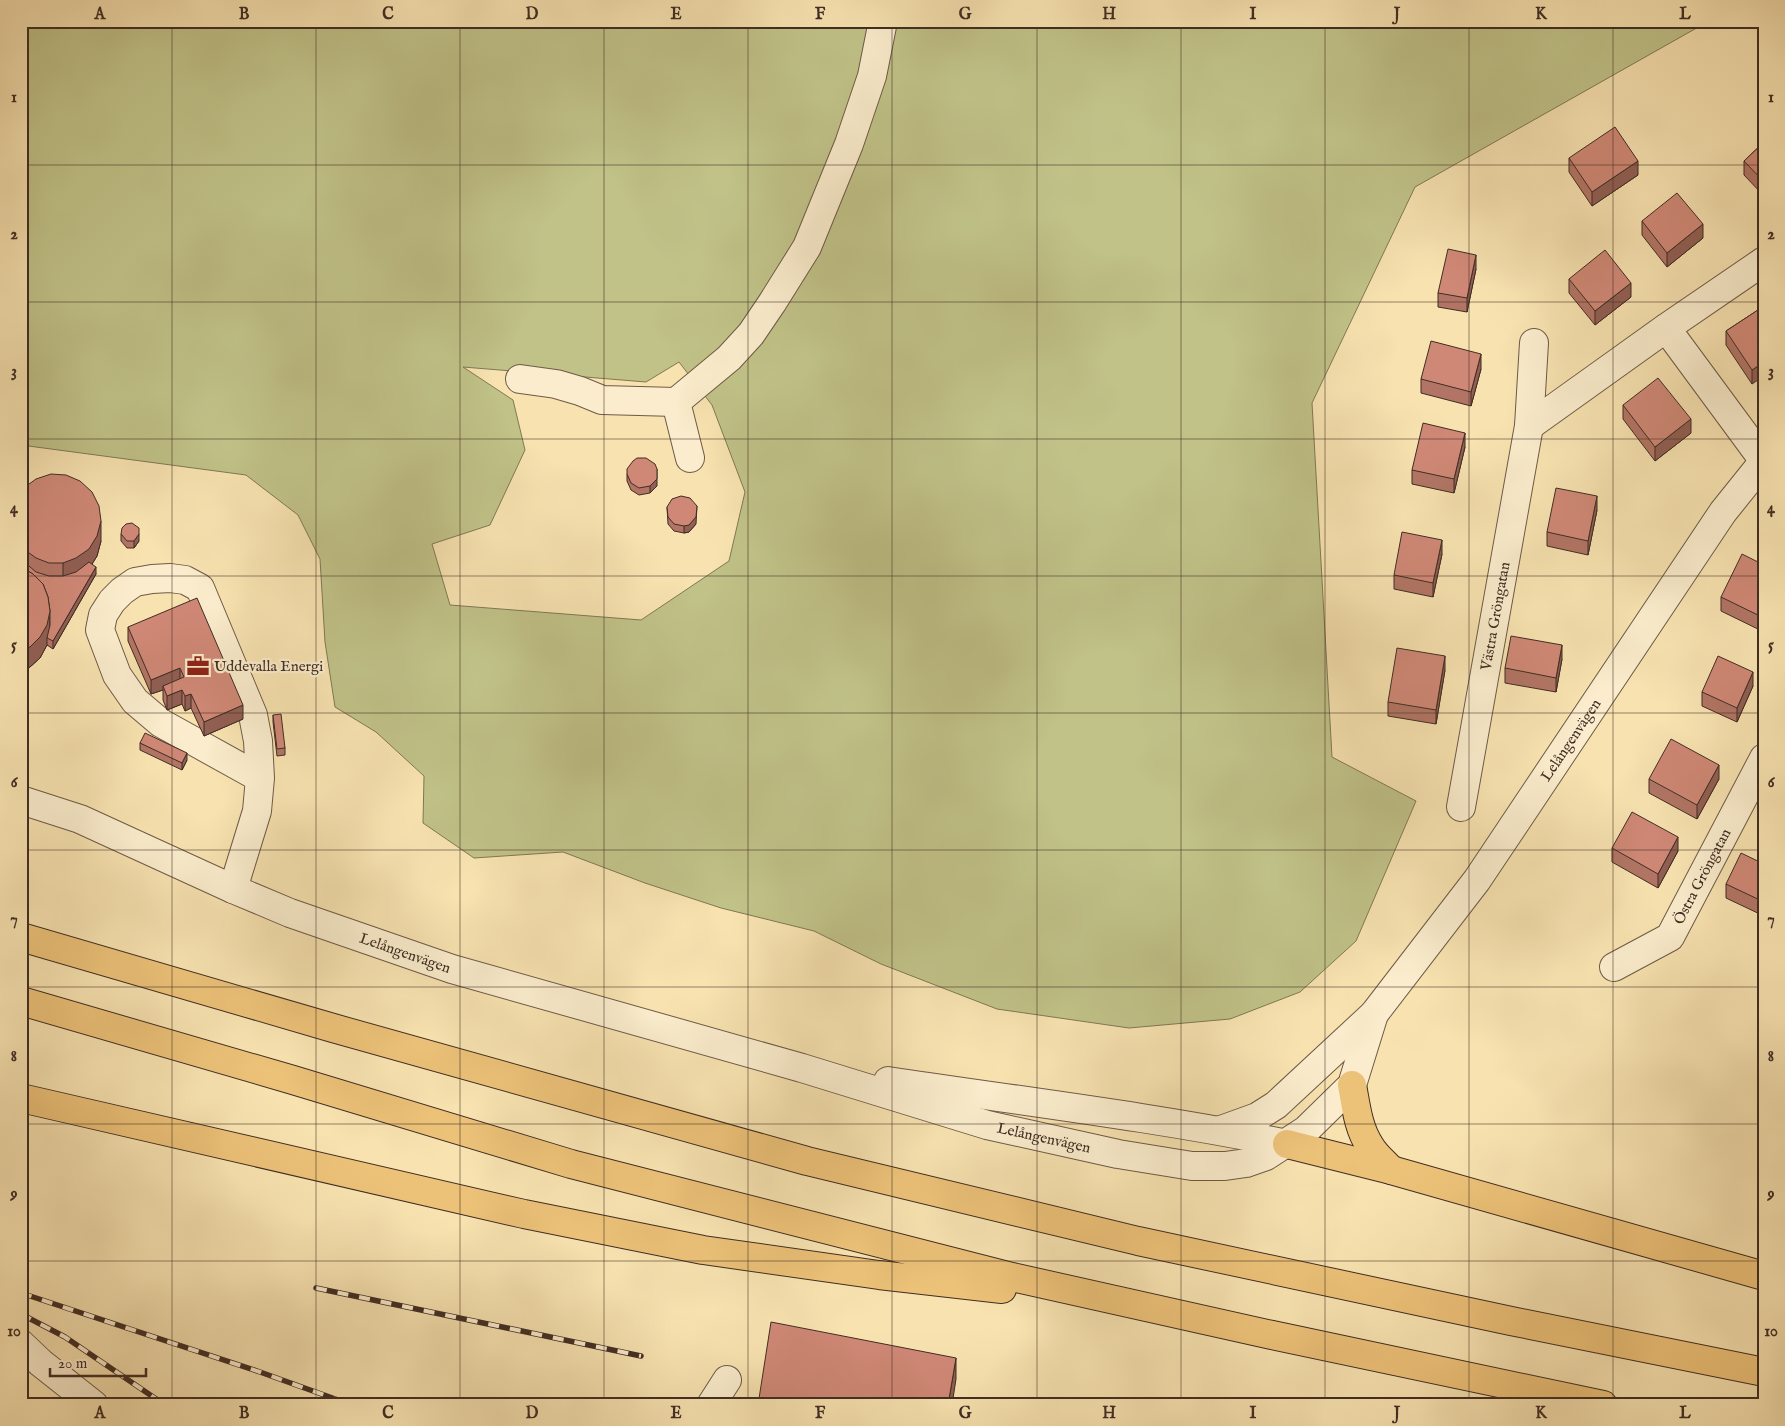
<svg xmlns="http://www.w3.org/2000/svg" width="1785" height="1426" font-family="'IM FELL English',serif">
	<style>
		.green { fill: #c0c288; stroke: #807856; fill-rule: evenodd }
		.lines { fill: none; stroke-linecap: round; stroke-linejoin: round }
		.minor-casing { stroke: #6e5a47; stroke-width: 30 }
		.highway-casing { stroke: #402d24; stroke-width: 30 }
		.minor { stroke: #faeccc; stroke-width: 28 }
		.highway { stroke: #ecc178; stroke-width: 28 }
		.rail-casing { stroke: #402d24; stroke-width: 5.5 }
		.rail { stroke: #faeccc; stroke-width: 4; stroke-dasharray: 11; stroke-linecap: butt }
		.wall { fill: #b27565; stroke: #402d24 }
		.shaded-wall { fill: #915f53; stroke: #402d24 }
		.building { fill: #cf8876; stroke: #402d24 }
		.grid { fill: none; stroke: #402d24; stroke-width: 1; stroke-opacity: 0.55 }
		.labels { text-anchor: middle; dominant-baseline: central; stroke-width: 4.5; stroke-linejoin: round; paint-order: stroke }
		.street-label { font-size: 15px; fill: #402d24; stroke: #faeccc }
		.poi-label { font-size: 15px; fill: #402d24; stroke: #faeccc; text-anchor: start }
		.neatline { fill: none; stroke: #402d24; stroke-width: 2 }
		.grid-label { font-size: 16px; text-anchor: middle; font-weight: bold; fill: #402d24 }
	</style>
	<rect width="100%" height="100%" fill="#f7e2b0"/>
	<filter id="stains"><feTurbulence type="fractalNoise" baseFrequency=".004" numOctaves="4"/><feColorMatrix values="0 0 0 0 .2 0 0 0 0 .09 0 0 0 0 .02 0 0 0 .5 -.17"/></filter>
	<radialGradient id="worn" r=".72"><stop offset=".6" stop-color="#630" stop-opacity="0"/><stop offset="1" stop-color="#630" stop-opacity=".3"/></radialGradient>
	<path class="green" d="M21 21H1709L1415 187 1312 403 1332 757 1416 801 1356 941 1300 992 1230 1019 1129 1028 997 1009 881 964 814 931 721 908 645 883 563 852 474 858 423 823 424 776 376 732 335 707 325 642 320 559 298 515 246 475 21 445ZM679 362 712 405 745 492 729 561 641 620 450 605 432 544 490 525 525 450 513 400 463 367 646 382Z"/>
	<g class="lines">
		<defs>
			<g id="minor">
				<polyline points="1666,328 1764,461"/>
				<polyline points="520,379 556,384 580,391 602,400 676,402"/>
				<polyline points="1529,426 1666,328 1764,261"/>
				<polyline points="690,458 676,402 729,358 751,334 772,303 807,247 849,144 872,76 883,21"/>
				<path id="s1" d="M21 800 80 819 233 889 290 913 452 969 802 1068 987 1125 1118 1154 1192 1166H1225L1246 1163 1266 1156 1306 1130 1352 1085 1374 1014"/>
				<path id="s2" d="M1461 807 1529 426 1534 343"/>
				<polyline points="233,889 257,811 260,778 258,741 253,715 200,588 185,580 170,578 152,579 135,582 122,591 112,601 103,615 100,630 117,675 135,701 161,723 260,778"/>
				<path id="s3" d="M1614 967 1670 937 1764 758"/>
				<path d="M888 1081C1021 1101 1155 1117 1287 1144"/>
				<path id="s4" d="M1221 1130 1257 1117 1276 1105 1374 1014 1477 880 1723 512 1764 461"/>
				<polyline points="21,1344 41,1363 94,1405"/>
				<polyline points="711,1405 727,1380"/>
			</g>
			<g id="highway">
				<polyline points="21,937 333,1028 807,1161 1138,1241 1511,1321 1764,1372"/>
				<polyline points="21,1001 293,1080 571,1164 1012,1277 1272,1335 1603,1405"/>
				<path d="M1352 1085C1356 1106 1358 1128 1370 1146 1375 1155 1384 1162 1391 1170"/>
				<polyline points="21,1098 524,1214 703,1250 879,1275 1002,1289"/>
				<polyline points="1287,1144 1391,1170 1764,1276"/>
			</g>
		</defs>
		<use href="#minor" class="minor-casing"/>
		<use href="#highway" class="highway-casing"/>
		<use href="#minor" class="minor"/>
		<use href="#highway" class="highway"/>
		<defs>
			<g id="rail">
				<polyline points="316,1288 641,1356"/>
				<polyline points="21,1293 260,1372 352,1405"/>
				<polyline points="21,1314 65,1337 165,1405"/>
			</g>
		</defs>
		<use href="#rail" class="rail-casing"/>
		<use href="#rail" class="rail"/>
	</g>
	<g class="wall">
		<polygon points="1764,142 1764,196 1744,175 1744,161"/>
		<polygon points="1569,158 1638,175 1592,206 1569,172"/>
		<polygon points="1642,221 1703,238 1667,267 1642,235"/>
		<polygon points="1476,269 1467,312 1438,307 1438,293"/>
		<polygon points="1569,279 1631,297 1595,325 1569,293"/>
		<polygon points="1764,306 1752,384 1726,345 1726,331"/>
		<polygon points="1481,369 1471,406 1421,393 1421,379"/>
		<polygon points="1623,405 1691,433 1655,461 1623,419"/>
		<polygon points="1465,447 1454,493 1412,484 1412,470"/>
		<polygon points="627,474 657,486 650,493 639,495 631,490 627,481"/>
		<polygon points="21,492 101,541 97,556 92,564 96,574 53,649 47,645 40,658 30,667 21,671"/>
		<polygon points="667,507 696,524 689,532 684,533 674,531 668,524"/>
		<polygon points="1597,510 1588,555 1547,546 1547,532"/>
		<polygon points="121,534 139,541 134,548 127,548 121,541"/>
		<polygon points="1442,554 1433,597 1394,589 1394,575"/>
		<polygon points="1764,565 1764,632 1721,611 1721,597"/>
		<polygon points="128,627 243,719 204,736 191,708 185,711 182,704 167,710 163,700 163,690 151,694 128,641"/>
		<polygon points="1562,659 1556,692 1505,683 1505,668"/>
		<polygon points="1445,670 1436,724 1388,716 1388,702"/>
		<polygon points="1753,686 1737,722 1702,706 1702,692"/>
		<polygon points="273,715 285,748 285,755 277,756 273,722"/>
		<polygon points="140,743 187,760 182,770 140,750"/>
		<polygon points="1649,779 1719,779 1697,819 1649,793"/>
		<polygon points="1612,848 1678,851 1658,888 1612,862"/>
		<polygon points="1764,864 1764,916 1726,898 1726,884"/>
	</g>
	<g class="shaded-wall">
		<polygon points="1638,161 1638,175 1592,206 1592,192"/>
		<polygon points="1703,224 1703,238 1667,267 1667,253"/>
		<polygon points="1476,255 1476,269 1467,312 1467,298"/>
		<polygon points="1631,283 1631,297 1595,325 1595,311"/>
		<polygon points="1481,354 1481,369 1471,406 1471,392"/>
		<polygon points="1764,362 1764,376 1752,384 1752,370"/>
		<polygon points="1691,419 1691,433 1655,461 1655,447"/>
		<polygon points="1465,433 1465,447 1454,493 1454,479"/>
		<polygon points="657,469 657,486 650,493 650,486"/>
		<polygon points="1597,496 1597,510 1588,555 1588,541"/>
		<polygon points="697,506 696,524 689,532 684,533 684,526"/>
		<polygon points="101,521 101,541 97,556 89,569 63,583 63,563"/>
		<polygon points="139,534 139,541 134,548 134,541"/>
		<polygon points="1442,540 1442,554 1433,597 1433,583"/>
		<polygon points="96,567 96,574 53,649 53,641"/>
		<polygon points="50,611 50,632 47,638 47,645 40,658 30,667 21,671 21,650"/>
		<polygon points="1562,645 1562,659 1556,692 1556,678"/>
		<polygon points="1445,656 1445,670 1436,724 1436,710"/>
		<polygon points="180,668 180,683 163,686 163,690 151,694 151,680"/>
		<polygon points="1753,672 1753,686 1737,722 1737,708"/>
		<polygon points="182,690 182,704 167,710 167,696"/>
		<polygon points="191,694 191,708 185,711 185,696"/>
		<polygon points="243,705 243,719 204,736 204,722"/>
		<polygon points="187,753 187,760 182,770 182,763"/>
		<polygon points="1719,765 1719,779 1697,819 1697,805"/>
		<polygon points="1678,837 1678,851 1658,888 1658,874"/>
		<polygon points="956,1358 956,1379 952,1405 948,1405"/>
	</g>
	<g class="building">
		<polygon points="1615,127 1638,161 1592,192 1569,158"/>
		<polygon points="1764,142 1764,182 1744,161"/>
		<polygon points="1677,193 1703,224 1667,253 1642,221"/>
		<polygon points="1448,249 1476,255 1467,298 1438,293"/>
		<polygon points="1605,250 1631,283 1595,311 1569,279"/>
		<polygon points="1764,306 1764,362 1752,370 1726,331"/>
		<polygon points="1431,341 1481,354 1471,392 1421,379"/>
		<polygon points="1658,378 1691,419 1655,447 1623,405"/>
		<polygon points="1423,423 1465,433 1454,479 1412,470"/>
		<polygon points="637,458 646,458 655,464 657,469 657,479 650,486 639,488 631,483 627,474 627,469 633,461"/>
		<polygon points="51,474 66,475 80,481 92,492 99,506 101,521 97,536 89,549 76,558 63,563 49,563 36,558 25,550 21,545 21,492 25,487 36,479"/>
		<polygon points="1556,488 1597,496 1588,541 1547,532"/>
		<polygon points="681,496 690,498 697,506 696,517 689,525 684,526 674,524 668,517 667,507 672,499"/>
		<polygon points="132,523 139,528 139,534 134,541 127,541 121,534 122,528 126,524"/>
		<polygon points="1402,532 1442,540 1433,583 1394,575"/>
		<polygon points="1742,554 1764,565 1764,618 1721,597"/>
		<polygon points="23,561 36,572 49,576 63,576 76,572 89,562 96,567 53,641 47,638 50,625 50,611 48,597 43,584 33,574 21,567 21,564"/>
		<polygon points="21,567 33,574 43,584 48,597 50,611 47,625 40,637 30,647 21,650"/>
		<polygon points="197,598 243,705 204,722 191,694 185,696 182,690 167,696 163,686 184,677 180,668 151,680 128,627"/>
		<polygon points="1511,636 1562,645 1556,678 1505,668"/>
		<polygon points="1397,648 1445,656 1436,710 1388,702"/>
		<polygon points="1718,656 1753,672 1737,708 1702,692"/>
		<polygon points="281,714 285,748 277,749 273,715"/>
		<polygon points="145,733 187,753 182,763 140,743"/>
		<polygon points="1671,739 1719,765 1697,805 1649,779"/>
		<polygon points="1632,812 1678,837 1658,874 1612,848"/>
		<polygon points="1741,853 1764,864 1764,902 1726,884"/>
		<polygon points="771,1322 956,1358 948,1405 758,1405"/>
	</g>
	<path class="grid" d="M172 21V1405M316 21V1405M460 21V1405M604 21V1405M748 21V1405M892 21V1405M1037 21V1405M1181 21V1405M1325 21V1405M1469 21V1405M1613 21V1405M21 165H1764M21 302H1764M21 439H1764M21 576H1764M21 713H1764M21 850H1764M21 987H1764M21 1124H1764M21 1261H1764"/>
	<defs>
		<symbol id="office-bare" viewBox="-9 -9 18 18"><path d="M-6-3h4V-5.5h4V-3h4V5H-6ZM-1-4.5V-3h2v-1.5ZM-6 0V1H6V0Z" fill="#8f2418" stroke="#faeccc" stroke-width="2.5" paint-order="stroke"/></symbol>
	</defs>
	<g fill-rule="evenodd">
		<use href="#office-bare" x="182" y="650" width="32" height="32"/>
	</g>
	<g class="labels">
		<g class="street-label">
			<text stroke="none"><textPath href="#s2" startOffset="194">Västra Gröngatan</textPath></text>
			<text stroke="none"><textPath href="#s4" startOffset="532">Lelångenvägen</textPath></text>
			<text stroke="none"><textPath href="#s3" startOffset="132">Östra Gröngatan</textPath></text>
			<text stroke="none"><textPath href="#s1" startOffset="414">Lelångenvägen</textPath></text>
			<text stroke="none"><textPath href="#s1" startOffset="1079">Lelångenvägen</textPath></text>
		</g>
		<g class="poi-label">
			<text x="214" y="666">Uddevalla Energi</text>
		</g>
	</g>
	<rect width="1785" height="1426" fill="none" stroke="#f7e2b0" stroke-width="55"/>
	<path d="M50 1368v8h96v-8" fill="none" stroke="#402d24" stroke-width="2.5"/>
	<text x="58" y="1368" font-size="15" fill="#402d24" stroke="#faeccc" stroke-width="4" paint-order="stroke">20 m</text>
	<rect x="28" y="28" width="1730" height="1370" class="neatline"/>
	<g class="grid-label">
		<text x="100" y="19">A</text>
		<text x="244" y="19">B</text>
		<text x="388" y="19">C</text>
		<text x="532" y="19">D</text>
		<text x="676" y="19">E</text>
		<text x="820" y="19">F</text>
		<text x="965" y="19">G</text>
		<text x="1109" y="19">H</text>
		<text x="1253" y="19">I</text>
		<text x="1397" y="19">J</text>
		<text x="1541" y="19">K</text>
		<text x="1685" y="19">L</text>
		<text x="14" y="102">1</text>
		<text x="1771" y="102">1</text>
		<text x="14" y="239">2</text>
		<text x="1771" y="239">2</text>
		<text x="14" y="376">3</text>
		<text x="1771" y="376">3</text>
		<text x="14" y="513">4</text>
		<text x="1771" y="513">4</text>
		<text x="14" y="650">5</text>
		<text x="1771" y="650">5</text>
		<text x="14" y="787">6</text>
		<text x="1771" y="787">6</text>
		<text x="14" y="924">7</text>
		<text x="1771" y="924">7</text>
		<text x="14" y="1061">8</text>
		<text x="1771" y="1061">8</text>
		<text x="14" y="1199">9</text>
		<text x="1771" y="1199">9</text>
		<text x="14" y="1336">10</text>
		<text x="1771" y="1336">10</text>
		<text x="100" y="1418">A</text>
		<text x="244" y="1418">B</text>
		<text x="388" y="1418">C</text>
		<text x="532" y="1418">D</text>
		<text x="676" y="1418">E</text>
		<text x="820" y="1418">F</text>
		<text x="965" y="1418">G</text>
		<text x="1109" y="1418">H</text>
		<text x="1253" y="1418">I</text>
		<text x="1397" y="1418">J</text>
		<text x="1541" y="1418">K</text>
		<text x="1685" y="1418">L</text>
	</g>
	<rect width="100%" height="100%" filter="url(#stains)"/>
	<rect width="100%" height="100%" fill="url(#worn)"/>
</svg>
